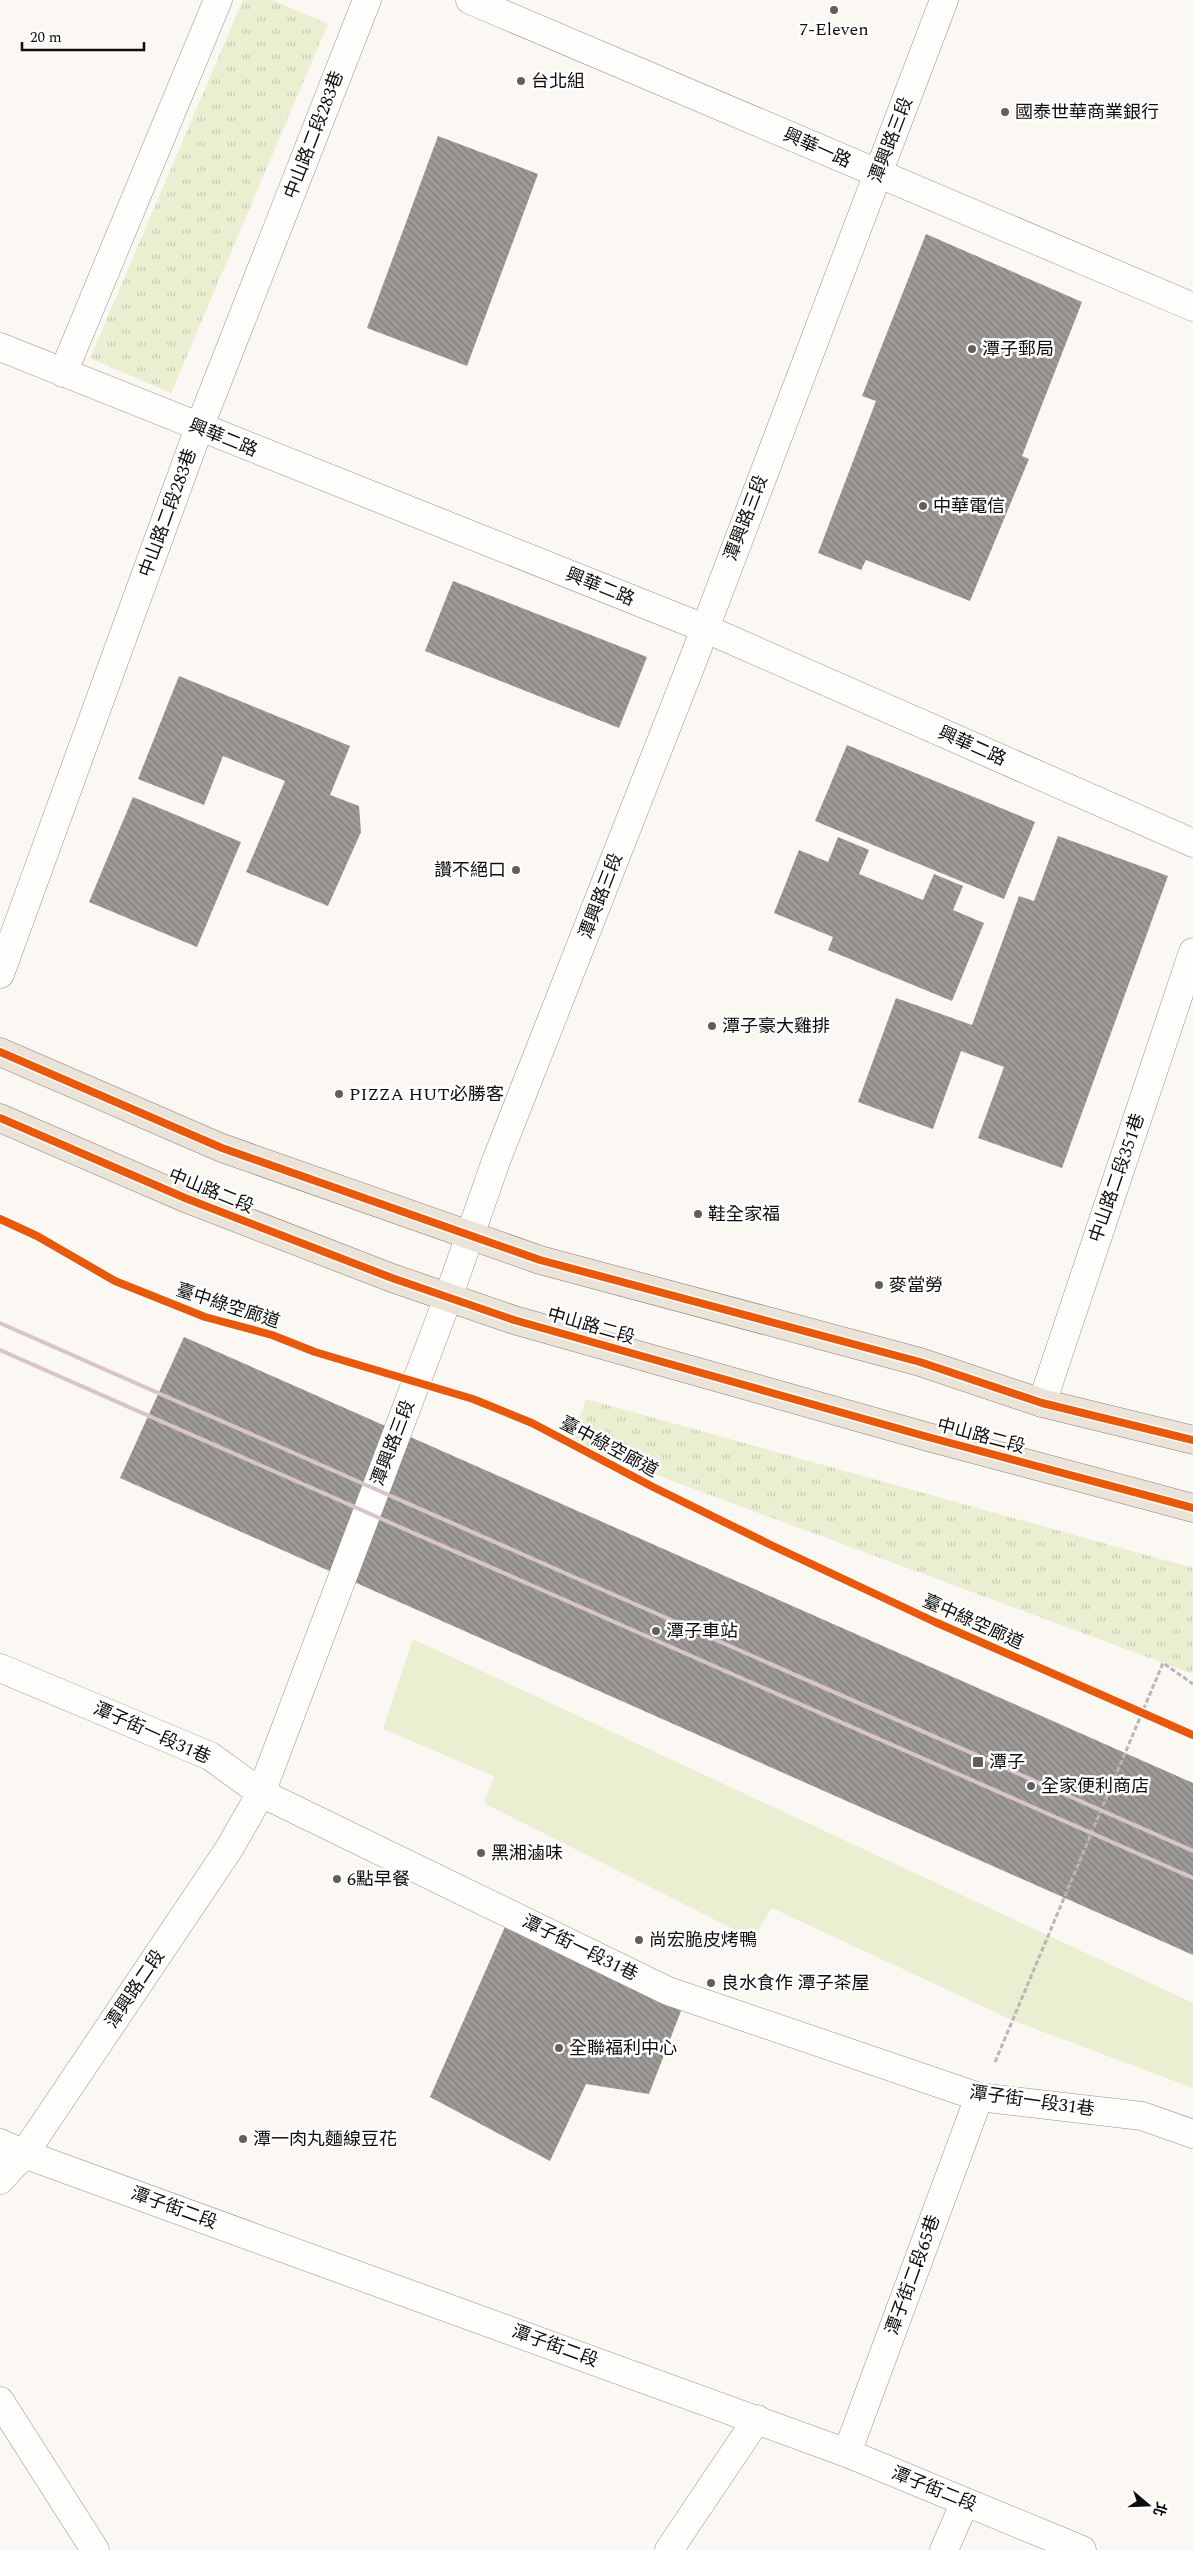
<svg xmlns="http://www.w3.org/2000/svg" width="1193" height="2550" font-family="Spectral,'Noto Sans TC',serif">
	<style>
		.grass { fill: #eaefd2 }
		.park { fill: url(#park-tufts) }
		.building { fill: url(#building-back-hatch) }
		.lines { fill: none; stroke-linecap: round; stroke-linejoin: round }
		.minor-casing { stroke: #949290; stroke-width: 29 }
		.major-casing { stroke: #81807d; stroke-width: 29 }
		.path { stroke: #b8b7b6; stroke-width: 3; stroke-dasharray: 5 2.5; stroke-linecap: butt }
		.minor { stroke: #fefefd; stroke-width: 28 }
		.major { stroke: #ece3d8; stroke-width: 28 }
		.rail { stroke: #d7c5c9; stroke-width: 4 }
		.cycleway-casing { stroke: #fff; stroke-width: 11 }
		.cycleway { stroke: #e8590c; stroke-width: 8 }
		.poi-dot { fill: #605f5d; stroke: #fff; stroke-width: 2 }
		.labels { text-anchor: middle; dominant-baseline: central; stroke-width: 5; stroke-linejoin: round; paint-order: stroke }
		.poi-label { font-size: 18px; fill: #0d0d0d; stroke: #fff; text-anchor: start }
		.street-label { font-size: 18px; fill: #0d0d0d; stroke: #fff }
	</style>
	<defs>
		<pattern id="park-tufts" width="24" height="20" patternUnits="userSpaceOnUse" patternTransform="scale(1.25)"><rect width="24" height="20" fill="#eaefd2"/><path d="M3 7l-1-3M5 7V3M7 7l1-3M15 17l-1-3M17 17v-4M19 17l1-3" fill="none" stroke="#c8ccb3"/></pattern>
		<pattern id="building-back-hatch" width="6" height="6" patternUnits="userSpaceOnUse" patternTransform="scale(1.25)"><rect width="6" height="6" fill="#9e9a98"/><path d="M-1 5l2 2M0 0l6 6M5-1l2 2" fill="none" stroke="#7f7c7a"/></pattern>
	</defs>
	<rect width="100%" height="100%" fill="#fbf7f2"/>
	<polygon class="grass" points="413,1639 1193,2003 1193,2088 1014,2021 772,1908 753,1939 484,1803 494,1776 383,1729"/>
	<g class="park">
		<polygon points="243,0 272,0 328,24 171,393 90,358"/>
		<polygon points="586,1399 1193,1568 1193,1674 570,1443"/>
	</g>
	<g class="building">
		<polygon points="438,136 538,174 467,366 367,328"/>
		<polygon points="926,234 1082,302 1022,456 1029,459 970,601 866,560 861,570 818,553 876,401 862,396"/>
		<polygon points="453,581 647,657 619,728 425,651"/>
		<polygon points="179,676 350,746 330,795 359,806 361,832 328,906 246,872 285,781 223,756 204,805 138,779"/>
		<polygon points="847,745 1035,822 1004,899 815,821"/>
		<polygon points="133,797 241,842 197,947 89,902"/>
		<polygon points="1058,836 1168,876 1062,1168 978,1138 1004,1067 961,1051 933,1129 858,1102 896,998 972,1025 1019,896 1034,901"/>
		<polygon points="838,837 869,850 859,874 923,900 934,874 963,886 953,910 984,923 952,1001 828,950 833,937 774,913 799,850 828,862"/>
		<polygon points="184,1337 1193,1783 1193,1955 120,1478"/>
		<polygon points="507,1922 681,2011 649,2094 586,2084 550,2161 430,2097"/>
	</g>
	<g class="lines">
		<defs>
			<g id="minor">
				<polyline points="470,0 1193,307"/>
				<polyline points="0,347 704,628 1193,843"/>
				<polyline points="63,373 218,0"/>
				<polyline points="0,974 199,428 367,0"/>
				<polyline points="1042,1403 1193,952"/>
				<polyline points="0,1668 210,1756 261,1793 668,1991 979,2097 1142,2116 1193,2134"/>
				<polyline points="0,2143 24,2154 847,2453 1082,2550"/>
				<polyline points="0,2180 24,2154 229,1849 261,1793 448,1298 496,1161 693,660 944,0"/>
				<polyline points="0,2401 95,2550"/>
				<polyline points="847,2453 979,2097"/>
				<polyline points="669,2550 757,2419"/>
				<polyline points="944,2550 965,2502"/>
			</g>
			<g id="major">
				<polyline points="0,1052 222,1148 540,1260 920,1362 1042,1403 1193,1440"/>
				<polyline points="0,1118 185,1198 392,1278 514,1320 928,1437 1193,1508"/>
			</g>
		</defs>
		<use href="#minor" class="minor-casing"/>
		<use href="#major" class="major-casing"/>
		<polyline class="path" points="995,2062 1163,1663 1193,1684"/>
		<use href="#minor" class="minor"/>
		<use href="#major" class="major"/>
		<g class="rail">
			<polyline points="0,1323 1193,1851"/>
			<polyline points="0,1350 1193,1878"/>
		</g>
		<defs>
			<g id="cycleway">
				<polyline points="0,1052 222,1148 540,1260 920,1362 1042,1403 1193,1440"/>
				<polyline points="0,1118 185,1198 392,1278 514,1320 928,1437 1193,1508"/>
				<polyline points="0,1219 37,1236 115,1281 205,1317 272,1335 315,1352 473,1399 532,1423 653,1487 773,1546 935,1622 1193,1735"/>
			</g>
		</defs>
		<use href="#cycleway" class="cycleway-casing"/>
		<use href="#cycleway" class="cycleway"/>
	</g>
	<g class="poi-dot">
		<circle cx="834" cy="10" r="5"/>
		<circle cx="521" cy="81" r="5"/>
		<circle cx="1005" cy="112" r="5"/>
		<circle cx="972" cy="349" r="5"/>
		<circle cx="923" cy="506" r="5"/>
		<circle cx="516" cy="870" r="5"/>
		<circle cx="712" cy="1026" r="5"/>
		<circle cx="339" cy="1094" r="5"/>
		<circle cx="698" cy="1214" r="5"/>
		<circle cx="879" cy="1285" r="5"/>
		<circle cx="656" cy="1631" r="5"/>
		<rect x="972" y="1756" width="12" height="12" rx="2.5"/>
		<circle cx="1031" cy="1786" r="5"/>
		<circle cx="481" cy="1853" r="5"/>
		<circle cx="337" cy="1879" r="5"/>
		<circle cx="639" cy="1940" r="5"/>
		<circle cx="711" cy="1983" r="5"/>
		<circle cx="559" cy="2048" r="5"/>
		<circle cx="243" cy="2139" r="5"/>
	</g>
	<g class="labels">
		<g class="poi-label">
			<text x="834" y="29" text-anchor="middle">7-Eleven</text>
			<text x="531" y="81">台北組</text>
			<text x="1015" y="112">國泰世華商業銀行</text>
			<text x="982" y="349">潭子郵局</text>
			<text x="933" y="506">中華電信</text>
			<text x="506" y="870" text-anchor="end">讚不絕口</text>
			<text x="722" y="1026">潭子豪大雞排</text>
			<text x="349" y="1094">PIZZA HUT必勝客</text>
			<text x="708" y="1214">鞋全家福</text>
			<text x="889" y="1285">麥當勞</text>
			<text x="666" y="1631">潭子車站</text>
			<text x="989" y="1762">潭子</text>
			<text x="1041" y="1786">全家便利商店</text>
			<text x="491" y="1853">黑湘滷味</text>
			<text x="347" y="1879">6點早餐</text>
			<text x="649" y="1940">尚宏脆皮烤鴨</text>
			<text x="721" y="1983">良水食作 潭子茶屋</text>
			<text x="569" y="2048">全聯福利中心</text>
			<text x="253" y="2139">潭一肉丸麵線豆花</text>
		</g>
		<g class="street-label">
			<text transform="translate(314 135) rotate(-69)">中山路二段283巷</text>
			<text transform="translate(891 140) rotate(-69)">潭興路三段</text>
			<text transform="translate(817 148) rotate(24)">興華一路</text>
			<text transform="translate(223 438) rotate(22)">興華二路</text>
			<text transform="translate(168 513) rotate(-70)">中山路二段283巷</text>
			<text transform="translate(746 518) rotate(-69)">潭興路三段</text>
			<text transform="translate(600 587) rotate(22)">興華二路</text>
			<text transform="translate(972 746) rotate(24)">興華二路</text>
			<text transform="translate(601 896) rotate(-69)">潭興路三段</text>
			<text transform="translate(1117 1178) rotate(-71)">中山路二段351巷</text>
			<text transform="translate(211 1191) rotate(22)">中山路二段</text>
			<text transform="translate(228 1306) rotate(18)">臺中綠空廊道</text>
			<text transform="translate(591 1326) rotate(16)">中山路二段</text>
			<text transform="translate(981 1436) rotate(15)">中山路二段</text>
			<text transform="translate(393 1443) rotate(-69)">潭興路三段</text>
			<text transform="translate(609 1447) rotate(28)">臺中綠空廊道</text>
			<text transform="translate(973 1622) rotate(24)">臺中綠空廊道</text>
			<text transform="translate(152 1733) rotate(24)">潭子街一段31巷</text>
			<text transform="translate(580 1948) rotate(26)">潭子街一段31巷</text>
			<text transform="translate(135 1989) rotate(-56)">潭興路二段</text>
			<text transform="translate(1032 2101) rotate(8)">潭子街一段31巷</text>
			<text transform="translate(174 2208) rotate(20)">潭子街二段</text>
			<text transform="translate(913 2275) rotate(-70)">潭子街二段65巷</text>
			<text transform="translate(555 2346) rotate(20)">潭子街二段</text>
			<text transform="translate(934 2489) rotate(22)">潭子街二段</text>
		</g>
	</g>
	<g transform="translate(1148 2505) rotate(109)" stroke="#ffffff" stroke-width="4" paint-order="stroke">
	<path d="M0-4L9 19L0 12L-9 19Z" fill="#0d0d0d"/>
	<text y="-8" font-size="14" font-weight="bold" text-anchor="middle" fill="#0d0d0d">北</text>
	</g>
	<path d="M22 42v8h122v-8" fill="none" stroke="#0d0d0d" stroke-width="2.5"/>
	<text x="30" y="42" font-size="15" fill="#0d0d0d" stroke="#ffffff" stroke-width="4" paint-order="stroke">20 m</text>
</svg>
